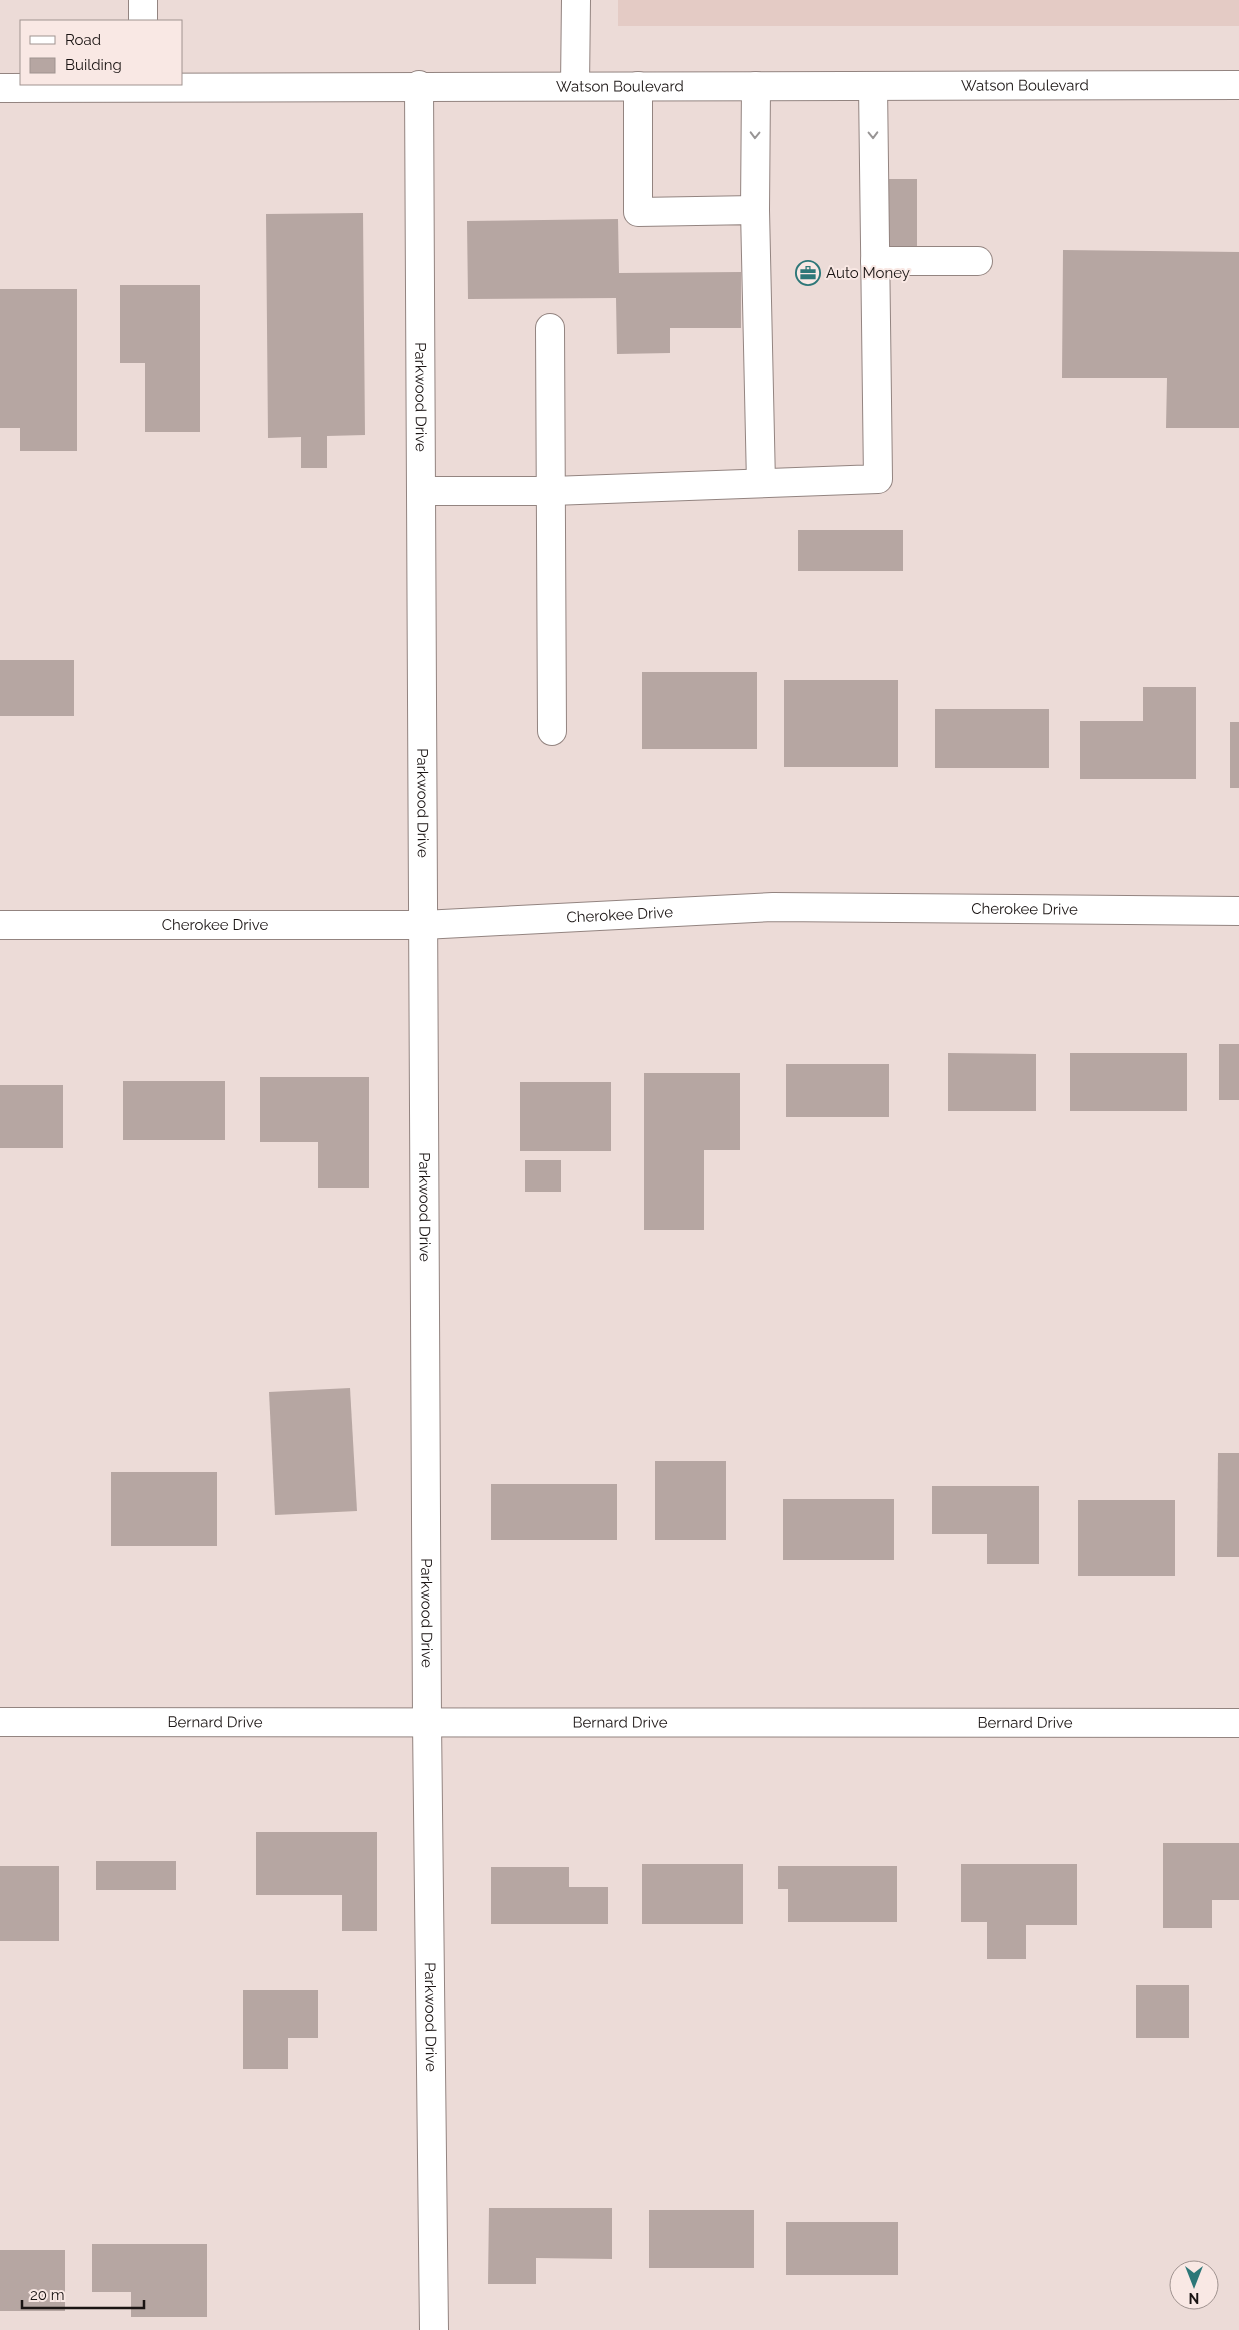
<svg xmlns="http://www.w3.org/2000/svg" width="1239" height="2330" font-family="Raleway,sans-serif">
	<style>
		.built { fill: #e4cbc5 }
		.building { fill: #b6a6a2 }
		.lines { fill: none; stroke-linecap: round; stroke-linejoin: round }
		.minor-casing { stroke: #938480; stroke-width: 30 }
		.major-casing { stroke: #938480; stroke-width: 30 }
		.minor { stroke: #fff; stroke-width: 28 }
		.major { stroke: #fff; stroke-width: 28 }
		.oneway { stroke: #989595 }
		.labels { text-anchor: middle; dominant-baseline: central; stroke-width: 4; stroke-linejoin: round; paint-order: stroke }
		.street-label { font-size: 15px; fill: #1a1413; stroke: #f9e8e4 }
		.poi-label { font-size: 15px; fill: #1a1413; stroke: #f9e8e4; text-anchor: start }
	</style>
	<rect width="100%" height="100%" fill="#ecdbd7"/>
	<rect class="built" x="618" y="0" width="621" height="26"/>
	<g class="building">
		<rect x="885" y="179" width="32" height="69"/>
		<polygon points="363,213 365,435 327,436 327,468 301,468 301,437 268,438 266,214"/>
		<polygon points="618,219 619,273 741,272 741,328 670,328 670,353 617,354 616,298 468,299 467,221"/>
		<polygon points="1063,250 1239,252 1239,428 1166,428 1167,378 1062,378"/>
		<polygon points="120,285 200,285 200,432 145,432 145,363 120,363"/>
		<polygon points="0,289 77,289 77,451 20,451 20,428 0,428"/>
		<rect x="798" y="530" width="105" height="41"/>
		<rect x="0" y="660" width="74" height="56"/>
		<rect x="642" y="672" width="115" height="77"/>
		<rect x="784" y="680" width="114" height="87"/>
		<polygon points="1143,687 1196,687 1196,779 1080,779 1080,721 1143,721"/>
		<rect x="935" y="709" width="114" height="59"/>
		<rect x="1230" y="722" width="9" height="66"/>
		<rect x="1219" y="1044" width="20" height="56"/>
		<polygon points="948,1053 1036,1054 1036,1111 948,1111"/>
		<rect x="1070" y="1053" width="117" height="58"/>
		<rect x="786" y="1064" width="103" height="53"/>
		<polygon points="644,1073 740,1073 740,1150 704,1150 704,1230 644,1230"/>
		<polygon points="260,1077 369,1077 369,1188 318,1188 318,1142 260,1142"/>
		<rect x="123" y="1081" width="102" height="59"/>
		<rect x="520" y="1082" width="91" height="69"/>
		<rect x="0" y="1085" width="63" height="63"/>
		<rect x="525" y="1160" width="36" height="32"/>
		<polygon points="350,1388 357,1511 275,1515 269,1392"/>
		<polygon points="1218,1453 1239,1453 1239,1557 1217,1557"/>
		<rect x="655" y="1461" width="71" height="79"/>
		<rect x="111" y="1472" width="106" height="74"/>
		<rect x="491" y="1484" width="126" height="56"/>
		<polygon points="932,1486 1039,1486 1039,1564 987,1564 987,1534 932,1534"/>
		<rect x="783" y="1499" width="111" height="61"/>
		<rect x="1078" y="1500" width="97" height="76"/>
		<polygon points="256,1832 377,1832 377,1931 342,1931 342,1895 256,1895"/>
		<polygon points="1163,1843 1239,1843 1239,1900 1212,1900 1212,1928 1163,1928"/>
		<rect x="96" y="1861" width="80" height="29"/>
		<rect x="642" y="1864" width="101" height="60"/>
		<polygon points="961,1864 1077,1864 1077,1925 1026,1925 1026,1959 987,1959 987,1922 961,1922"/>
		<rect x="0" y="1866" width="59" height="75"/>
		<polygon points="778,1866 897,1866 897,1922 788,1922 788,1889 778,1889"/>
		<polygon points="491,1867 569,1867 569,1887 608,1887 608,1924 491,1924"/>
		<rect x="1136" y="1985" width="53" height="53"/>
		<polygon points="243,1990 318,1990 318,2038 288,2038 288,2069 243,2069"/>
		<polygon points="489,2208 612,2208 612,2259 536,2258 536,2284 488,2284"/>
		<rect x="649" y="2210" width="105" height="58"/>
		<rect x="786" y="2222" width="112" height="53"/>
		<polygon points="92,2244 207,2244 207,2317 131,2317 131,2292 92,2292"/>
		<rect x="0" y="2250" width="65" height="61"/>
	</g>
	<g class="lines">
		<defs>
			<g id="minor">
				<polyline points="143,0 143,21"/>
				<path id="s1" d="M419 85 427 1722 434 2330"/>
				<polyline points="575,86 576,0"/>
				<polyline points="638,86 638,212 755,210 761,483"/>
				<polyline points="755,210 756,86"/>
				<polyline points="875,261 978,261"/>
				<polyline points="550,328 552,731"/>
				<polyline points="421,491 552,491 878,479 873,86"/>
				<path id="s2" d="M0 925H423L773 907 1239 911"/>
				<path id="s3" d="M0 1722 1239 1723"/>
			</g>
			<g id="major">
				<path id="s4" d="M0 88 1239 85"/>
			</g>
		</defs>
		<use href="#minor" class="minor-casing"/>
		<use href="#major" class="major-casing"/>
		<use href="#minor" class="minor"/>
		<use href="#major" class="major"/>
	</g>
	<defs><path id="oneway-chevron" d="M-2-3.5L2.5 0L-2 3.5" fill="none" stroke-width="1.6" stroke-linecap="round" stroke-linejoin="round" transform="scale(1.25)"/></defs>
	<g class="oneway">
		<use href="#oneway-chevron" transform="translate(755 135) rotate(91)"/>
		<use href="#oneway-chevron" transform="translate(873 135) rotate(89)"/>
	</g>
	<defs>
		<symbol id="office-ring" viewBox="-11 -11 22 22"><circle r="9.5" fill="#f9e8e4" stroke="#2d7778" stroke-width="1.5"/><path d="M-6-3h4V-5.5h4V-3h4V5H-6ZM-1-4.5V-3h2v-1.5ZM-6 0V1H6V0Z" fill="#2d7778"/></symbol>
	</defs>
	<g fill-rule="evenodd">
		<use href="#office-ring" x="794" y="259" width="28" height="28"/>
	</g>
	<g class="labels">
		<g class="street-label">
			<text stroke="none"><textPath href="#s4" startOffset="620">Watson Boulevard</textPath></text>
			<text stroke="none"><textPath href="#s4" startOffset="1025">Watson Boulevard</textPath></text>
			<text stroke="none"><textPath href="#s1" startOffset="312">Parkwood Drive</textPath></text>
			<text stroke="none"><textPath href="#s1" startOffset="718">Parkwood Drive</textPath></text>
			<text stroke="none"><textPath href="#s2" startOffset="1025">Cherokee Drive</textPath></text>
			<text stroke="none"><textPath href="#s2" startOffset="620">Cherokee Drive</textPath></text>
			<text stroke="none"><textPath href="#s2" startOffset="215">Cherokee Drive</textPath></text>
			<text stroke="none"><textPath href="#s1" startOffset="1122">Parkwood Drive</textPath></text>
			<text stroke="none"><textPath href="#s1" startOffset="1528">Parkwood Drive</textPath></text>
			<text stroke="none"><textPath href="#s3" startOffset="215">Bernard Drive</textPath></text>
			<text stroke="none"><textPath href="#s3" startOffset="620">Bernard Drive</textPath></text>
			<text stroke="none"><textPath href="#s3" startOffset="1025">Bernard Drive</textPath></text>
			<text stroke="none"><textPath href="#s1" startOffset="1932">Parkwood Drive</textPath></text>
		</g>
		<g class="poi-label">
			<text x="826" y="273">Auto Money</text>
		</g>
	</g>
	<rect x="20" y="20" width="162" height="65" fill="#f9e8e4" stroke="#a09390"/>
	<rect x="30" y="36" width="25" height="8" fill="#ffffff" stroke="#a09390"/>
	<text x="65" y="45" font-size="15" fill="#1a1413">Road</text>
	<rect x="30" y="58" width="25" height="15" fill="#b6a6a2" stroke="#a09390"/>
	<text x="65" y="70" font-size="15" fill="#1a1413">Building</text>
	<g transform="translate(1194 2285) rotate(180)"><circle r="24" fill="#f9e8e4" stroke="#a09390"/>
	<path d="M0-4L9 19L0 12L-9 19Z" fill="#2d7778"/>
	<text y="-8" font-size="14" font-weight="bold" text-anchor="middle" fill="#1a1413">N</text>
	</g>
	<path d="M22 2300v8h122v-8" fill="none" stroke="#1a1413" stroke-width="2.5"/>
	<text x="30" y="2300" font-size="15" fill="#1a1413" stroke="#f9e8e4" stroke-width="4" paint-order="stroke">20 m</text>
</svg>
